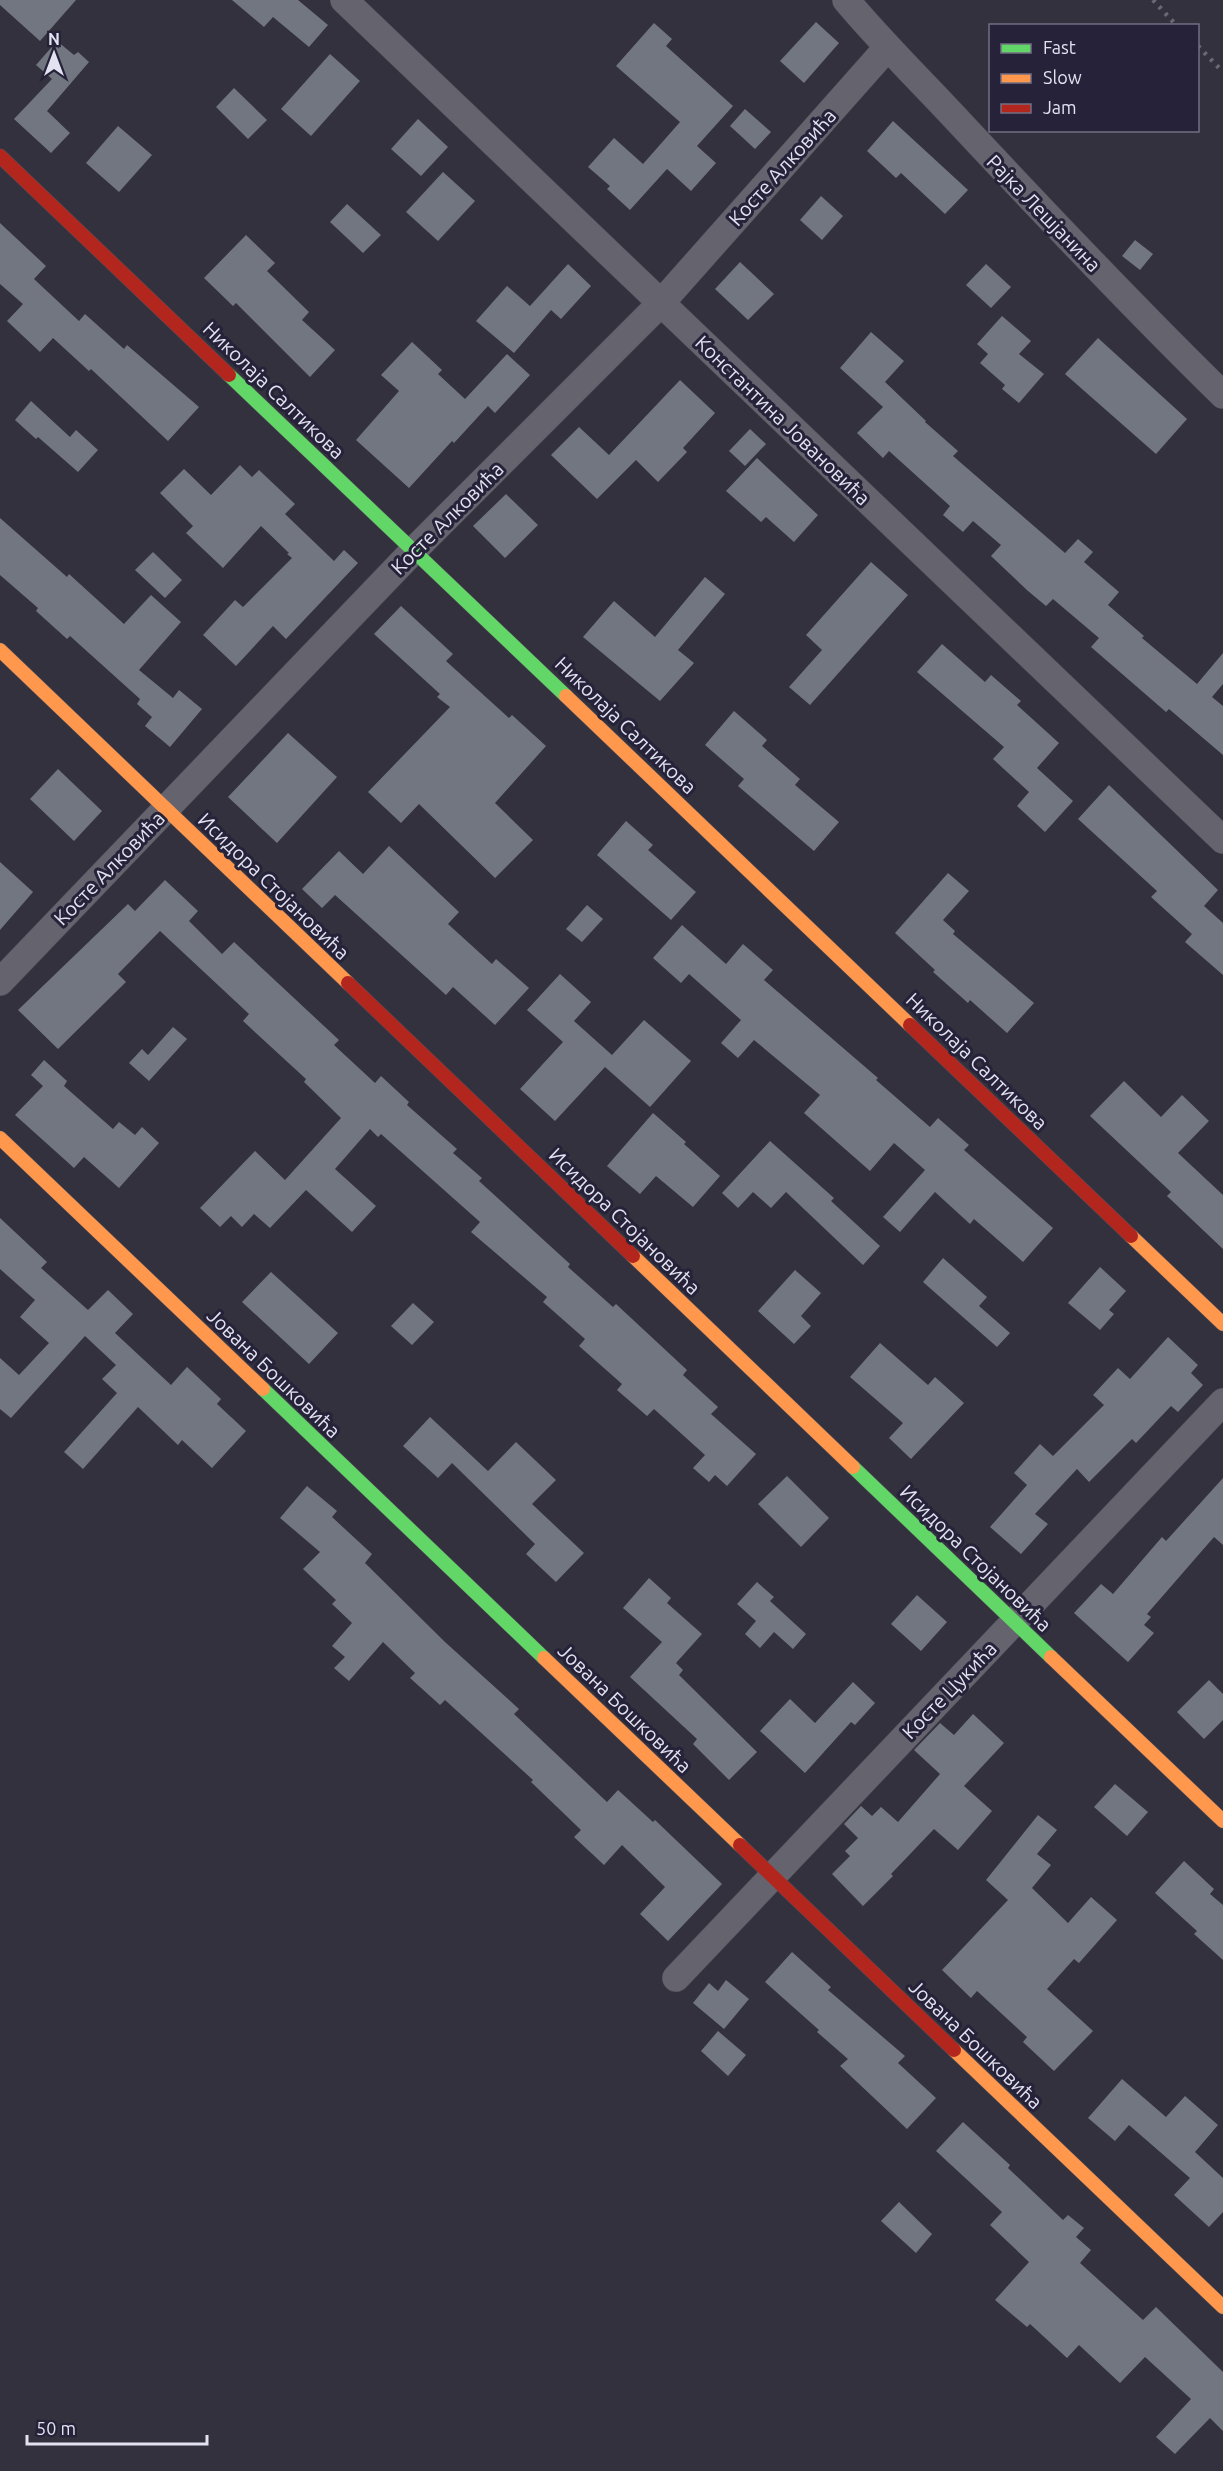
<svg xmlns="http://www.w3.org/2000/svg" width="1223" height="2471" font-family="Ubuntu,sans-serif">
	<style>
		.building { fill: #727680 }
		.lines { fill: none; stroke-linecap: round; stroke-linejoin: round }
		.street-casing { stroke: #504e59; stroke-width: 28 }
		.fast-casing { stroke: #504e59; stroke-width: 15 }
		.slow-casing { stroke: #504e59; stroke-width: 15 }
		.jam-casing { stroke: #504e59; stroke-width: 15 }
		.street { stroke: #65646e; stroke-width: 27 }
		.fast { stroke: #63d668; stroke-width: 14 }
		.slow { stroke: #ff974d; stroke-width: 14 }
		.jam { stroke: #b3261e; stroke-width: 14 }
		.rail { stroke: #6a6973; stroke-width: 4.5; stroke-dasharray: 3 6; stroke-linecap: butt }
		.labels { text-anchor: middle; dominant-baseline: central; stroke-width: 6; stroke-linejoin: round; paint-order: stroke }
		.street-label { font-size: 20px; fill: #e3e2f1; stroke: #252239 }
	</style>
	<rect width="100%" height="100%" fill="#32313d"/>
	<g class="building">
		<polygon points="0,0 76,0 40,41 0,5"/>
		<polygon points="232,0 298,0 328,25 309,47 273,17 264,27"/>
		<polygon points="816,22 839,43 804,83 780,61"/>
		<polygon points="654,23 672,39 666,46 733,106 697,146 716,163 691,191 667,169 630,210 607,189 610,186 588,167 614,138 643,164 680,122 616,66"/>
		<polygon points="57,41 74,55 78,52 89,62 47,111 70,133 51,153 14,119 52,79 36,65"/>
		<polygon points="330,54 360,81 311,136 281,109"/>
		<polygon points="234,88 267,120 248,139 216,107"/>
		<polygon points="745,109 771,132 755,149 730,126"/>
		<polygon points="418,119 448,147 421,176 391,149"/>
		<polygon points="893,121 968,190 945,214 901,173 896,178 867,151"/>
		<polygon points="118,126 152,155 119,192 86,163"/>
		<polygon points="443,172 475,201 438,241 406,212"/>
		<polygon points="821,196 843,216 822,240 800,220"/>
		<polygon points="347,204 381,235 363,253 330,222"/>
		<polygon points="0,223 46,266 34,279 79,321 85,314 124,349 127,345 199,407 168,441 91,369 89,371 53,338 40,352 7,321 23,304 0,284"/>
		<polygon points="246,235 275,263 267,271 309,312 302,320 335,350 310,377 236,303 233,306 204,278"/>
		<polygon points="1135,240 1153,254 1140,270 1122,256"/>
		<polygon points="740,262 774,294 748,320 715,289"/>
		<polygon points="568,264 591,286 561,319 551,310 514,353 476,321 507,286 530,306"/>
		<polygon points="986,264 1011,287 991,308 966,285"/>
		<polygon points="1002,316 1031,341 1019,354 1044,374 1019,403 1002,389 1005,385 980,363 988,354 977,344"/>
		<polygon points="871,332 904,361 885,382 926,421 925,422 958,451 953,456 1065,553 1078,539 1093,552 1084,562 1119,592 1108,605 1144,636 1142,638 1197,684 1223,653 1223,684 1212,697 1223,706 1223,755 1169,709 1166,712 1091,647 1099,638 1053,599 1046,606 1028,591 991,556 1001,545 973,521 963,532 943,515 950,506 889,451 883,458 857,433 883,407 840,368"/>
		<polygon points="1098,338 1187,419 1156,454 1065,374"/>
		<polygon points="412,342 442,370 438,374 465,399 507,354 530,375 495,413 488,406 454,443 452,441 409,488 356,440 399,391 381,375"/>
		<polygon points="680,380 715,413 683,448 687,452 658,482 636,460 597,499 551,455 579,427 609,455"/>
		<polygon points="31,401 70,437 76,430 98,450 78,472 38,437 36,439 15,420"/>
		<polygon points="750,429 766,444 745,466 729,451"/>
		<polygon points="757,458 818,515 794,542 766,517 761,522 726,491"/>
		<polygon points="240,465 252,477 259,470 295,504 285,514 334,561 344,550 358,563 286,639 273,626 236,666 203,635 235,600 243,607 292,558 287,554 289,553 261,526 223,568 186,533 193,526 160,493 184,469 211,495"/>
		<polygon points="506,494 538,525 505,558 473,526"/>
		<polygon points="0,518 67,577 69,574 124,624 151,595 181,622 139,670 173,698 179,690 202,709 170,747 145,726 152,717 137,704 140,699 70,636 67,639 36,611 38,608 0,575"/>
		<polygon points="153,552 182,580 165,598 135,570"/>
		<polygon points="871,562 908,595 810,705 789,687 822,650 806,635"/>
		<polygon points="705,577 725,594 678,650 694,663 660,701 583,637 614,601 655,637"/>
		<polygon points="401,606 453,654 446,661 509,718 512,715 546,746 495,803 533,840 495,878 419,804 401,823 368,792 450,707 437,697 440,694 374,634"/>
		<polygon points="942,644 985,682 991,675 1021,701 1017,705 1059,743 1037,768 1073,801 1045,832 1017,806 1029,792 993,759 1004,747 917,672"/>
		<polygon points="734,711 767,740 762,746 800,779 795,785 839,822 814,851 738,786 744,779 705,745"/>
		<polygon points="288,733 337,777 277,843 228,797"/>
		<polygon points="58,769 102,811 74,841 30,799"/>
		<polygon points="1109,785 1218,890 1204,906 1223,923 1223,975 1185,942 1192,934 1151,897 1157,891 1078,819"/>
		<polygon points="626,821 653,845 648,850 696,892 671,920 597,855"/>
		<polygon points="389,846 459,912 448,924 492,964 496,959 529,988 495,1025 453,987 446,995 335,895 322,908 302,889 339,851 363,874"/>
		<polygon points="0,862 33,892 0,930"/>
		<polygon points="948,873 969,891 943,920 955,931 953,934 1034,1003 1007,1033 970,1000 968,1003 933,972 935,970 895,933"/>
		<polygon points="165,880 198,911 189,921 222,954 234,942 339,1040 334,1045 375,1083 381,1076 409,1102 407,1105 457,1149 453,1153 482,1178 479,1181 570,1264 568,1267 613,1307 616,1304 687,1370 683,1375 718,1407 711,1414 756,1454 727,1486 715,1475 709,1482 693,1468 705,1455 654,1409 647,1416 617,1390 622,1384 579,1346 585,1339 543,1302 547,1297 471,1232 480,1222 381,1134 378,1137 370,1129 335,1169 376,1206 352,1232 306,1190 270,1228 254,1214 242,1227 231,1216 220,1227 200,1208 255,1151 285,1180 341,1118 304,1082 306,1079 243,1021 249,1014 160,931 118,974 126,982 58,1049 18,1010 128,904 135,911"/>
		<polygon points="587,905 603,919 582,942 566,929"/>
		<polygon points="682,925 726,964 743,944 773,970 764,980 878,1078 876,1080 930,1127 938,1118 969,1145 964,1150 1053,1228 1023,1262 974,1219 970,1224 935,1192 900,1232 883,1217 925,1170 894,1143 870,1171 804,1113 820,1095 754,1040 738,1058 721,1043 741,1020 689,974 681,983 653,958"/>
		<polygon points="560,974 591,1002 574,1021 612,1055 644,1020 691,1061 650,1107 605,1067 555,1121 520,1089 563,1042 527,1010"/>
		<polygon points="173,1027 187,1039 149,1081 129,1063 142,1049 148,1055"/>
		<polygon points="44,1060 67,1081 64,1086 113,1129 119,1122 135,1135 142,1127 159,1143 119,1188 84,1157 74,1168 15,1115 43,1086 31,1075"/>
		<polygon points="1124,1081 1161,1117 1182,1095 1209,1121 1178,1153 1223,1195 1223,1249 1167,1196 1171,1192 1090,1116"/>
		<polygon points="653,1113 686,1142 684,1144 720,1176 693,1207 656,1176 640,1194 607,1166"/>
		<polygon points="770,1141 834,1198 831,1201 880,1246 863,1265 786,1192 771,1208 753,1192 738,1208 722,1193"/>
		<polygon points="0,1218 47,1262 41,1268 88,1310 108,1290 133,1314 115,1333 171,1385 187,1367 221,1399 217,1404 246,1431 212,1468 182,1440 178,1445 138,1407 83,1469 64,1452 117,1393 102,1379 116,1365 85,1336 11,1418 0,1409 0,1358 19,1375 49,1343 20,1317 35,1300 0,1269"/>
		<polygon points="943,1258 987,1297 979,1306 1010,1333 997,1347 923,1282"/>
		<polygon points="1100,1267 1126,1291 1109,1310 1114,1314 1100,1330 1068,1303"/>
		<polygon points="795,1270 821,1293 801,1316 811,1326 794,1344 758,1311"/>
		<polygon points="271,1272 338,1333 309,1364 242,1302"/>
		<polygon points="413,1303 434,1322 412,1345 391,1326"/>
		<polygon points="1168,1337 1198,1365 1191,1373 1203,1385 1178,1412 1171,1406 1136,1443 1132,1439 1089,1482 1077,1469 1035,1514 1048,1524 1021,1554 990,1527 1027,1485 1014,1473 1040,1444 1053,1456 1104,1405 1093,1395 1118,1368 1130,1379"/>
		<polygon points="880,1343 928,1385 935,1377 964,1403 911,1459 889,1438 903,1423 850,1377"/>
		<polygon points="430,1417 488,1471 516,1442 556,1480 532,1504 584,1553 556,1582 526,1554 535,1544 452,1463 438,1478 403,1446"/>
		<polygon points="787,1476 829,1518 801,1547 758,1504"/>
		<polygon points="1223,1478 1223,1545 1214,1537 1147,1614 1151,1617 1144,1625 1154,1633 1128,1662 1074,1613 1101,1584 1113,1594 1162,1537 1166,1541"/>
		<polygon points="307,1486 337,1511 332,1517 372,1554 365,1563 445,1642 519,1709 514,1714 607,1802 618,1790 653,1822 655,1820 722,1884 668,1941 640,1914 665,1887 622,1845 604,1865 574,1837 581,1830 531,1782 533,1780 445,1700 440,1705 410,1678 415,1673 383,1642 349,1681 334,1668 345,1657 332,1646 352,1623 332,1604 336,1600 303,1569 320,1552 280,1518"/>
		<polygon points="649,1578 671,1598 667,1603 702,1634 676,1663 683,1670 679,1675 757,1752 729,1780 693,1744 697,1739 630,1677 662,1642 623,1608"/>
		<polygon points="757,1582 774,1597 770,1601 806,1634 793,1649 774,1632 760,1648 745,1634 756,1621 737,1604"/>
		<polygon points="917,1595 947,1622 921,1651 891,1624"/>
		<polygon points="1209,1680 1223,1694 1223,1720 1204,1739 1177,1712"/>
		<polygon points="853,1682 875,1703 855,1725 851,1722 805,1773 760,1731 790,1699 815,1723"/>
		<polygon points="973,1714 1004,1743 964,1786 992,1811 958,1850 934,1829 891,1874 893,1876 863,1906 832,1874 850,1856 845,1851 858,1838 844,1824 861,1806 872,1816 881,1807 898,1822 940,1774 914,1750 940,1723 954,1735"/>
		<polygon points="1115,1784 1148,1812 1127,1836 1094,1807"/>
		<polygon points="1038,1815 1057,1830 1037,1854 1051,1865 1032,1888 1068,1923 1091,1897 1117,1920 1079,1963 1074,1959 1047,1989 1093,2031 1054,2071 1023,2042 1027,2037 977,1991 971,1998 942,1970 1008,1900 986,1880"/>
		<polygon points="1184,1861 1214,1889 1210,1894 1223,1905 1223,1960 1194,1934 1197,1931 1155,1893"/>
		<polygon points="792,1952 831,1987 828,1990 905,2056 898,2063 936,2098 907,2129 840,2066 848,2059 817,2032 819,2030 765,1982"/>
		<polygon points="726,1980 749,1999 724,2029 693,2003 709,1983 718,1991"/>
		<polygon points="718,2031 746,2055 728,2076 701,2051"/>
		<polygon points="1122,2079 1166,2117 1185,2096 1218,2125 1195,2152 1223,2178 1223,2212 1209,2227 1174,2195 1190,2178 1129,2125 1115,2141 1088,2118"/>
		<polygon points="963,2122 1010,2165 1008,2168 1063,2220 1068,2215 1084,2228 1076,2237 1091,2250 1080,2263 1143,2320 1156,2307 1223,2372 1223,2431 1210,2418 1175,2454 1156,2437 1191,2399 1145,2357 1120,2383 1079,2345 1067,2358 1030,2324 1027,2327 995,2300 1029,2262 990,2225 1002,2212 936,2151"/>
		<polygon points="899,2202 932,2234 916,2253 881,2221"/>
	</g>
	<g class="lines">
		<defs>
			<g id="street">
				<polyline points="344,0 1223,840"/>
				<path d="M846 0C882 43 922 82 960 123 1046 215 1133 307 1223 395"/>
				<polyline points="0,982 414,550 661,303 887,48"/>
				<polyline points="676,1978 1223,1402"/>
			</g>
			<g id="fast">
				<polyline points="229,375 566,696"/>
				<polyline points="263,1389 544,1658"/>
				<polyline points="853,1467 1051,1657"/>
			</g>
			<g id="slow">
				<polyline points="0,650 348,983"/>
				<polyline points="566,696 910,1025"/>
				<polyline points="0,1138 263,1389"/>
				<polyline points="1131,1236 1223,1324"/>
				<polyline points="633,1256 853,1467"/>
				<polyline points="1051,1657 1223,1821"/>
				<polyline points="544,1658 740,1845"/>
				<polyline points="954,2050 1223,2307"/>
			</g>
			<g id="jam">
				<polyline points="0,156 229,375"/>
				<polyline points="348,983 633,1256"/>
				<polyline points="910,1025 1131,1236"/>
				<polyline points="740,1845 954,2050"/>
			</g>
		</defs>
		<use href="#street" class="street-casing"/>
		<use href="#fast" class="fast-casing"/>
		<use href="#slow" class="slow-casing"/>
		<use href="#jam" class="jam-casing"/>
		<use href="#street" class="street"/>
		<use href="#fast" class="fast"/>
		<use href="#slow" class="slow"/>
		<use href="#jam" class="jam"/>
		<g class="rail">
			<polyline points="1153,0 1177,26"/>
			<polyline points="1198,46 1223,72"/>
		</g>
	</g>
	<g class="labels">
		<g class="street-label">
			<text transform="translate(782 167) rotate(-48)">Косте Алковића</text>
			<text transform="translate(1044 213) rotate(46)">Рајка Лешјанина</text>
			<text transform="translate(274 390) rotate(44)">Николаја Салтикова</text>
			<text transform="translate(783 420) rotate(44)">Константина Јовановића</text>
			<text transform="translate(447 518) rotate(-45)">Косте Алковића</text>
			<text transform="translate(626 725) rotate(44)">Николаја Салтикова</text>
			<text transform="translate(109 868) rotate(-46)">Косте Алковића</text>
			<text transform="translate(274 886) rotate(44)">Исидора Стојановића</text>
			<text transform="translate(977 1061) rotate(44)">Николаја Салтикова</text>
			<text transform="translate(625 1221) rotate(44)">Исидора Стојановића</text>
			<text transform="translate(274 1373) rotate(44)">Јована Бошковића</text>
			<text transform="translate(976 1558) rotate(44)">Исидора Стојановића</text>
			<text transform="translate(949 1690) rotate(-46)">Косте Цукића</text>
			<text transform="translate(625 1708) rotate(44)">Јована Бошковића</text>
			<text transform="translate(976 2044) rotate(44)">Јована Бошковића</text>
		</g>
	</g>
	<rect x="989" y="24" width="210" height="108" fill="#252239" stroke="#716f83" stroke-width="1.5"/>
	<rect x="1001" y="44" width="30" height="9" fill="#63d668" stroke="#716f83" stroke-width="1.5"/>
	<text x="1043" y="54" font-size="18" fill="#e3e2f1">Fast</text>
	<rect x="1001" y="74" width="30" height="9" fill="#ff974d" stroke="#716f83" stroke-width="1.5"/>
	<text x="1043" y="84" font-size="18" fill="#e3e2f1">Slow</text>
	<rect x="1001" y="104" width="30" height="9" fill="#b3261e" stroke="#716f83" stroke-width="1.5"/>
	<text x="1043" y="114" font-size="18" fill="#e3e2f1">Jam</text>
	<g transform="translate(54 54)" stroke="#252239" stroke-width="4.5" paint-order="stroke">
	<path d="M0-4.5L10 22L0 15L-10 22Z" fill="#e3e2f1"/>
	<text y="-9" font-size="16" font-weight="bold" text-anchor="middle" fill="#e3e2f1">N</text>
	</g>
	<path d="M27 2435v9h180v-9" fill="none" stroke="#e3e2f1" stroke-width="3"/>
	<text x="36" y="2435" font-size="18" fill="#e3e2f1" stroke="#252239" stroke-width="4.5" paint-order="stroke">50 m</text>
</svg>
